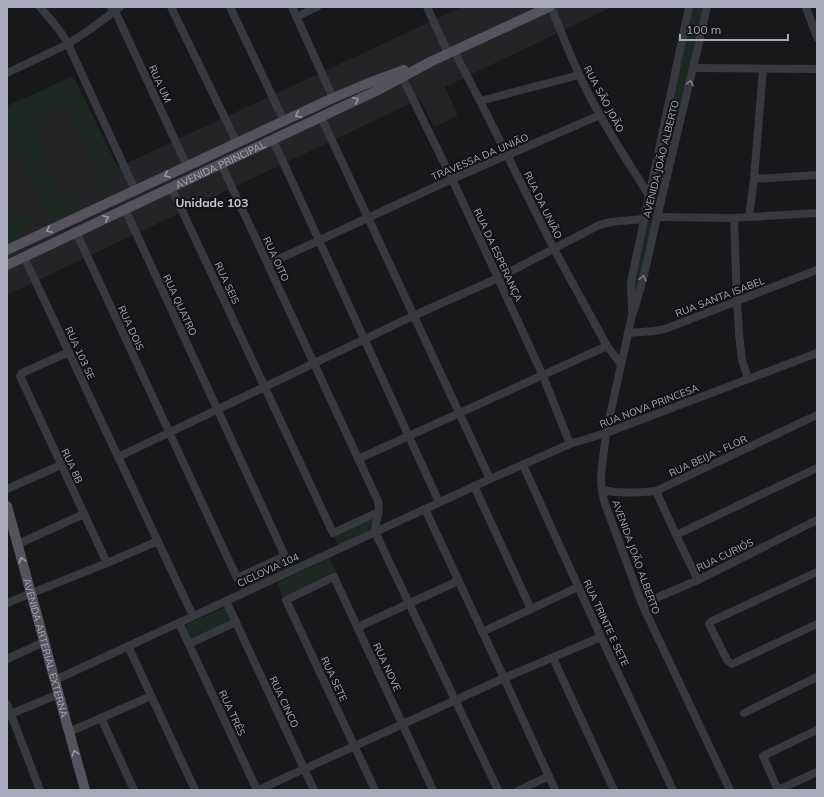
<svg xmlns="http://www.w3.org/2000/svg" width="824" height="797" font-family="Mulish,sans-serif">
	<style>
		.built { fill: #242326 }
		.green { fill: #1e2822 }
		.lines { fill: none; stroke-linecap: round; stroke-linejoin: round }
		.minor { stroke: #38383f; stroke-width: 8 }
		.major { stroke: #54535e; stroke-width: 10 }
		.oneway { stroke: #7b7c89 }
		.oneway2 { stroke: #9798a8 }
		.labels { text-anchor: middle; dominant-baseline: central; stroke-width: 4; stroke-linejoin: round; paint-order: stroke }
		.street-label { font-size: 10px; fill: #a8a9ba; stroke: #131214 }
		.quarter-label { font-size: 12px; font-weight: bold; fill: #c9cad6; stroke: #131214 }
	</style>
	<rect width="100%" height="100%" fill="#181719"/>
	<polygon class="built" points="462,7 612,7 445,87 458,116 434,127 420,99 7,295 7,106 73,76 118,167"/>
	<g class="green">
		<polygon points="692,7 703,7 634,304 635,281"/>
		<polygon points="73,76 119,172 105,179 112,192 107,195 66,109 42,120 45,127 34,133 64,196 76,191 83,206 39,227 37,223 49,217 9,134 7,135 7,107"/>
		<polygon points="24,216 31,231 7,243 7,220 9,223"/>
		<polygon points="374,518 373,524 366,532 338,546 334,536"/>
		<polygon points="288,558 293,568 242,592 237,582"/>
		<polygon points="329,558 337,573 283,597 277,583"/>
		<polygon points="227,606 233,621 189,640 183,626"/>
	</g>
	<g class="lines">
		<g class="minor">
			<path d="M40 7C50 19 61 30 68 44L135 190"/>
			<polyline points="111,7 115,11 187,166"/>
			<polyline points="171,7 237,143"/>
			<polyline points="230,7 284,121"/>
			<polyline points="292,7 333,98"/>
			<polyline points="427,7 448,53"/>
			<path d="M551 7C566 44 580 81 600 115 615 143 633 169 649 196"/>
			<path d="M707 7C692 74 675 142 659 209 650 244 645 281 632 315L606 433 602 466 601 478 602 490 604 501 642 604 730 790"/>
			<polyline points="806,7 817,37"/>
			<polyline points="296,17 317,7"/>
			<polyline points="454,51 480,101 554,249 607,346 621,364"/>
			<polyline points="693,68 817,69"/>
			<polyline points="7,73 68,44 92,28 120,7"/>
			<polyline points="402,77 452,179 498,278 543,376 570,444"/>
			<polyline points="480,101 579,75"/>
			<polyline points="321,117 490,479"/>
			<polyline points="273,140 439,502"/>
			<path d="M221 164 378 501C381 512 375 521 375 532L498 790"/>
			<polyline points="754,179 817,175"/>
			<polyline points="171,187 333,533 378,512"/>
			<polyline points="657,217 734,218 817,213"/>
			<polyline points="749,217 754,179 763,69"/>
			<polyline points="734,218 737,301 739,334 742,360 748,379"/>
			<polyline points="76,232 237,578 285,556 125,209"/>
			<polyline points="24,257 193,616"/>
			<polyline points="268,264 452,179 600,115"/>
			<polyline points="632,310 631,282 689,7"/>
			<polyline points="628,333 654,331 665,329 737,301 817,270"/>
			<polyline points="69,352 22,373 20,376 107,563"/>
			<polyline points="118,457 413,316 498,278 599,225 611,222 644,219"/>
			<polyline points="358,459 607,346"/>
			<polyline points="523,465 601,637 673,790"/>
			<polyline points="474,486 531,609"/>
			<polyline points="7,489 61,465"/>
			<path d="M602 490C620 494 638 493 656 491L817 415"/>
			<polyline points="656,491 676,535 698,580"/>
			<polyline points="425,509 504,678 555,790"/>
			<polyline points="676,535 817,468"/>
			<polyline points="18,544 84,514"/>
			<polyline points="817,572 712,621 709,624 727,660 732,664 817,624"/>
			<polyline points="226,601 314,790"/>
			<polyline points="7,603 107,563 158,541"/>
			<polyline points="642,604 698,580 817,520"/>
			<polyline points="179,623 257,790"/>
			<polyline points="358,627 458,581"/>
			<polyline points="482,632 578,587"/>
			<polyline points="189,644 236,622"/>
			<polyline points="128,646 195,790"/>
			<polyline points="553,658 614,790"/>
			<polyline points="7,659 44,642"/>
			<polyline points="55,680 490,479 570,444 606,433 817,353"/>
			<polyline points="7,704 40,790"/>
			<polyline points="744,713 817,677"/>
			<polyline points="8,715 59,694"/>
			<polyline points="101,718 134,790"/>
			<polyline points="69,732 151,696"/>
			<polyline points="258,790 504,678 601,637"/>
			<polyline points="375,790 286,600 334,577 433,790"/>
			<polyline points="519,790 549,776"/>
			<polyline points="778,790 763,756 817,730"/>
			<polyline points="778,790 817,772"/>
		</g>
		<g class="major">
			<polyline points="7,250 333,98 366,84 404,70"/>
			<path id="s1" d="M7 265 376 91 432 61 549 7"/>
			<path id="s2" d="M7 506 85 790"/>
		</g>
	</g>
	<defs><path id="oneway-chevron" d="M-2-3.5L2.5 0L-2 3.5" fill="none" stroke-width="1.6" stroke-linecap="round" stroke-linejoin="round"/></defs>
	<g class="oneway">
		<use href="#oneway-chevron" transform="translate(690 83) rotate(-76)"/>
		<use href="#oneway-chevron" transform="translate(643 278) rotate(-77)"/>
	</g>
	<g class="oneway2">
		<use href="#oneway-chevron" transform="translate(356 100) rotate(-25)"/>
		<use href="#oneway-chevron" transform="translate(298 115) rotate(155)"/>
		<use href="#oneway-chevron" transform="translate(167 175) rotate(155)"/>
		<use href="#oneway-chevron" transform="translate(106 218) rotate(-25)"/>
		<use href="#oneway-chevron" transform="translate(49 230) rotate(155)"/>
		<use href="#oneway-chevron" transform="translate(22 560) rotate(-105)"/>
		<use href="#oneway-chevron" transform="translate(75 753) rotate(-106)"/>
	</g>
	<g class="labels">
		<g class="street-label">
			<text transform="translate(160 84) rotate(65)">RUA UM</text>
			<text transform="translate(604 99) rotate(62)">RUA SÃO JOÃO</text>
			<text transform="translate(480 157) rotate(-23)">TRAVESSA DA UNIÃO</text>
			<text transform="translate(661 159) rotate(-76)">AVENIDA JOÃO ALBERTO</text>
			<text stroke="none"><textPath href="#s1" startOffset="236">AVENIDA PRINCIPAL</textPath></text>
			<text transform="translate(543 205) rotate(64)">RUA DA UNIÃO</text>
			<text transform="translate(498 255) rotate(65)">RUA DA ESPERANÇA</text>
			<text transform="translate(276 259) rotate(65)">RUA OITO</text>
			<text transform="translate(227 283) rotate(65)">RUA SEIS</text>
			<text transform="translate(720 297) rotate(-21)">RUA SANTA ISABEL</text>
			<text transform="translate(180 305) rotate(65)">RUA QUATRO</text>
			<text transform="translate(131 328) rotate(65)">RUA DOIS</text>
			<text transform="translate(80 353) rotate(65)">RUA 103 SE</text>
			<text transform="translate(649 406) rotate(-21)">RUA NOVA PRINCESA</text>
			<text transform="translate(708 456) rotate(-25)">RUA BEIJA - FLOR</text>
			<text transform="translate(72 466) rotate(65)">RUA 8B</text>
			<text transform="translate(725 555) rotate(-26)">RUA CURIÓS</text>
			<text transform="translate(636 557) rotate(70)">AVENIDA JOÃO ALBERTO</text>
			<text transform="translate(268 570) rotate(-25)">CICLOVIA 104</text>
			<text transform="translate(606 623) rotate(65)">RUA TRINTE E SETE</text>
			<text stroke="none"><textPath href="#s2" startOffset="147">AVENIDA ARTERIAL EXTERNA</textPath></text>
			<text transform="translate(387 667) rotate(65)">RUA NOVE</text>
			<text transform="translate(334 679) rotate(65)">RUA SETE</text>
			<text transform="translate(284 702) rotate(65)">RUA CINCO</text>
			<text transform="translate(232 713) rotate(65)">RUA TRÊS</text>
		</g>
		<g class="quarter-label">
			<text x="212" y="202">Unidade 103</text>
		</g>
	</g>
	<rect width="824" height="797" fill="none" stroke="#a8a9ba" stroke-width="16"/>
	<path d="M680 34v6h108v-6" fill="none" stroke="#a8a9ba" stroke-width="2"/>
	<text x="686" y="34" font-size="12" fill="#a8a9ba" stroke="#131214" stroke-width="3" paint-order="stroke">100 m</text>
</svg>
